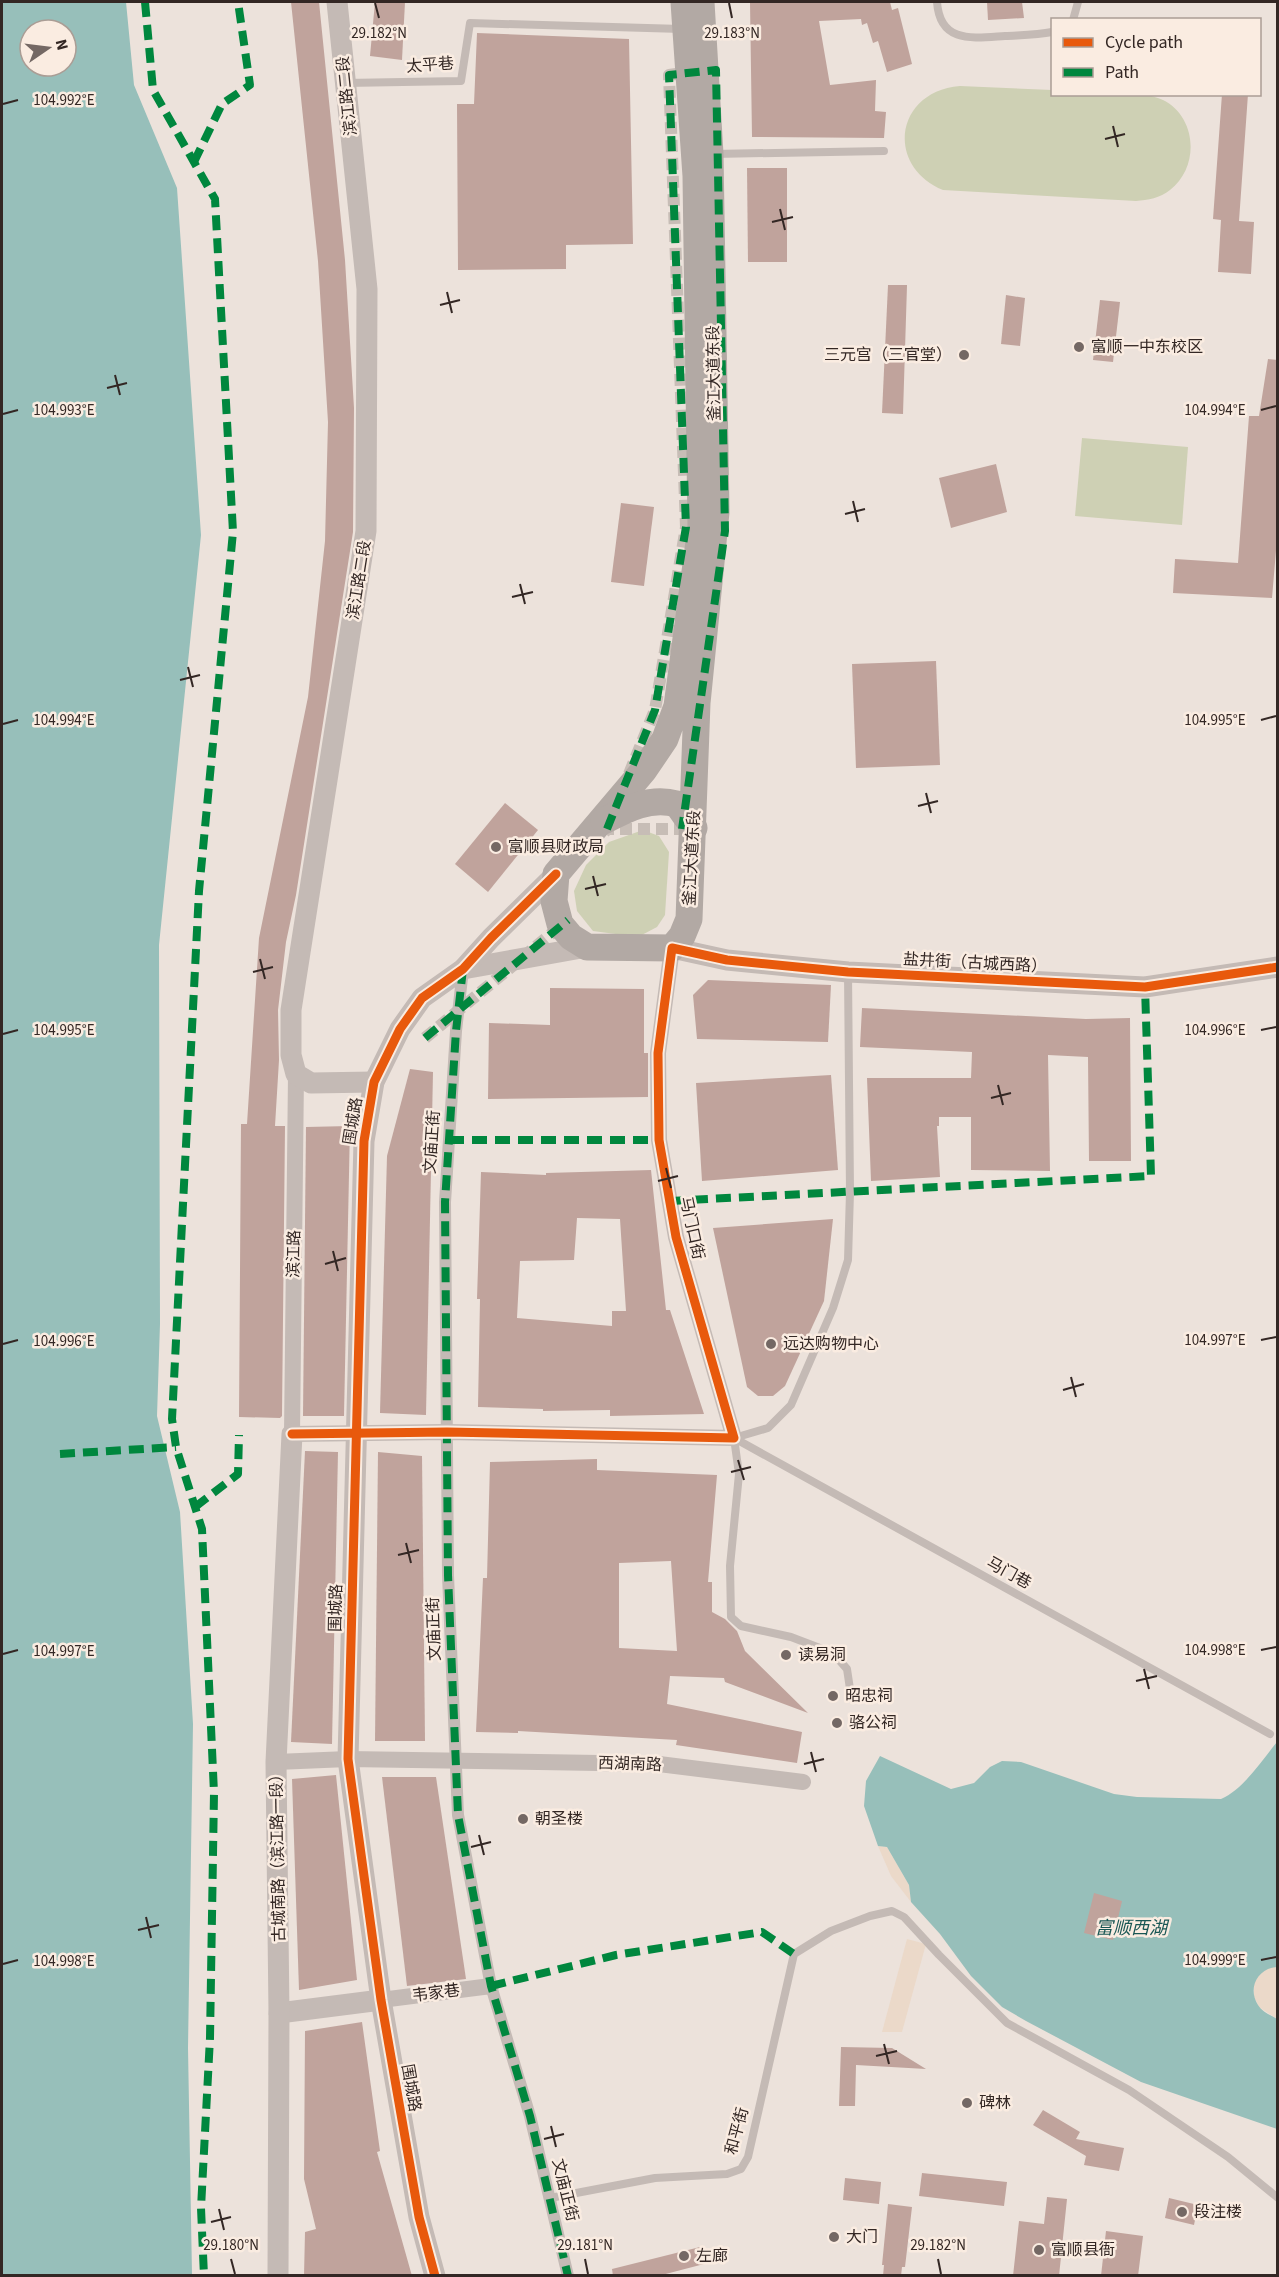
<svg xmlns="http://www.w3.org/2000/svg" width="1279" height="2277" font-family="'Source Sans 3','Noto Sans SC',sans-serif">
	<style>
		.green { fill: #ced0b4 }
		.plaza { fill: #ebd9c9 }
		.water { fill: #97bfba; fill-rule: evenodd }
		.building { fill: #c0a39c; fill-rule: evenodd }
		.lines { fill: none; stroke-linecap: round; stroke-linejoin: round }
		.pedestrian-tunnel { stroke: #c7bdb6; stroke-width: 12; stroke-dasharray: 12 6; stroke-linecap: butt }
		.service { stroke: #c4bab5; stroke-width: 8 }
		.pedestrian { stroke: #c4bab5; stroke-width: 12 }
		.minor { stroke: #c4bab5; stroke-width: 16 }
		.tertiary { stroke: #c4bab5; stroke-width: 21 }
		.primary { stroke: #b2a9a4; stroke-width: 27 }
		.quiet { stroke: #00873e; stroke-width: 8; stroke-dasharray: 15 8; stroke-linecap: butt }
		.cycleway-casing { stroke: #faece1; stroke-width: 13 }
		.cycleway { stroke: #e8590c; stroke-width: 9 }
		.ticks { fill: none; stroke: #332724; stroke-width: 2 }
		.poi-dot { fill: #746864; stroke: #faece1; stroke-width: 2 }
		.labels { text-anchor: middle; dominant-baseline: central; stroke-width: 5; stroke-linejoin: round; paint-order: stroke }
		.street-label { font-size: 16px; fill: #332724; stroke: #faece1 }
		.poi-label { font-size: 16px; fill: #332724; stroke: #faece1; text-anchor: start }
		.water-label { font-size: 18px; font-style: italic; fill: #185654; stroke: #faece1 }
		.ticks-label { font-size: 15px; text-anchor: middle; fill: #332724; stroke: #faece1; stroke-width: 5; stroke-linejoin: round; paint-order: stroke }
	</style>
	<rect width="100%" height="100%" fill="#ece2db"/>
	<g class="green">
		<path d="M960 86 1052 90V94C1080 94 1140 89 1163 100 1197 117 1200 167 1170 190 1160 198 1148 200 1136 201L943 190C884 165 896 91 960 86Z"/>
		<polygon points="1082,438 1188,447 1182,525 1075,516"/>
		<polygon points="643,830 659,836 669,852 665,915 657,927 638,937 593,931 577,911 574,891 586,865 609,842"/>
	</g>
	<g class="plaza">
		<polygon points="878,1846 887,1847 909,1885 911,1902 891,1876"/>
		<polygon points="907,1939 926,1944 902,2032 882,2032"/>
		<polygon points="1270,1967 1277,1967 1277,2019 1259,2007 1254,1997 1254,1983 1260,1973"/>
	</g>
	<g class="water">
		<path d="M2 2H126L134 85 177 188 201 535 159 945 160 1324 157 1416 180 1512 193 1724 188 2048 192 2275H2ZM30 30H66V66H30Z"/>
		<path d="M1277 1742V1967C1258 1968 1247 1988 1258 2005 1262 2012 1271 2015 1277 2019V2129L1141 2082 1026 2021 1002 2007 971 1976 940 1934 911 1902 909 1885 887 1847 878 1846 864 1806 866 1781 880 1756 951 1789 974 1783 990 1767 1002 1761 1021 1762 1114 1794 1137 1797 1221 1799C1244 1789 1261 1761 1277 1742Z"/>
	</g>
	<g class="building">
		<polygon points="291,2 319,2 345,260 354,408 353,532 296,895 286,942 278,1010 279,1060 275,1126 285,1126 282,1416 280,1418 239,1417 241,1124 247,1124 259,938 308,697 325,541 328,422 318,261"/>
		<polygon points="375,2 405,2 402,60 370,56"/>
		<polygon points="750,2 890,2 892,10 898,8 912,64 887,72 878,41 873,43 867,23 862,25 861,19 819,21 830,85 876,80 875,111 886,112 884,138 752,137"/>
		<polygon points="987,2 1022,2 1024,18 988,20"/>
		<polygon points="477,33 629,39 633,244 566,245 566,269 458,270 457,104 474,104"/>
		<polygon points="1222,94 1248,94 1239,221 1254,222 1251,274 1218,272 1221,220 1213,219"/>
		<polygon points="747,168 787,168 787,262 748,262"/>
		<polygon points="888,285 907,285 903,414 882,413"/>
		<polygon points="1006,295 1025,298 1020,346 1001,344"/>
		<polygon points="1100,300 1120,302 1113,362 1093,360"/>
		<polygon points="1268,359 1278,360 1278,527 1272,598 1173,593 1175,559 1238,563 1249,416 1259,416"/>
		<polygon points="996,464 1007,512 951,528 939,478"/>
		<polygon points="621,503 654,507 644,586 611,582"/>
		<polygon points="936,661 940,765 856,768 852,664"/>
		<polygon points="505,803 538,830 488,892 455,864"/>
		<polygon points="708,980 831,985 828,1042 697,1039 693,995"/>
		<polygon points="550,988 644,989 644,1053 648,1053 648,1097 488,1099 489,1023 550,1025"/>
		<polygon points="862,1008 1086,1019 1130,1018 1131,1161 1089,1161 1088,1057 1048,1055 1050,1171 971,1170 971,1117 939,1117 939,1126 937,1126 940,1177 871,1181 867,1078 971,1078 972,1052 860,1047"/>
		<polygon points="410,1069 433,1072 426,1415 380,1413 387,1156"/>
		<polygon points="831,1075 838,1170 702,1181 696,1083"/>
		<polygon points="350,1126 344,1416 303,1416 306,1127"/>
		<path d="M651 1170 666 1310H670L704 1414 610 1416V1410L543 1411V1409L478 1407 480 1299H477L481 1172 546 1175V1173ZM577 1218 620 1219 626 1311H612V1326L517 1318 520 1261 574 1260Z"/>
		<polygon points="833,1219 824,1301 785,1386 773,1396 758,1396 747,1387 713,1228"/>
		<polygon points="305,1451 338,1452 332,1744 291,1742"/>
		<polygon points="378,1452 422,1456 425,1741 375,1741"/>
		<path d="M597 1459V1470L717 1475 708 1582H712V1612L725 1619 737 1631 745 1651 808 1713 725 1682 724 1678 670 1676 667 1704 802 1732 797 1763 676 1745 677 1740 518 1731V1733L476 1732 483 1578H487L490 1462ZM671 1561 677 1651 619 1648V1563Z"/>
		<polygon points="336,1775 357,1980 299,1990 292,1779"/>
		<polygon points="382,1777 436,1777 466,1979 407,1986"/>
		<polygon points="1094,1893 1122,1901 1113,1940 1084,1933"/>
		<polygon points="362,2022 380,2151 377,2152 412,2276 304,2276 305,2232 316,2229 304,2179 305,2031"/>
		<polygon points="841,2047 892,2048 926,2069 856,2065 855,2106 839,2106"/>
		<polygon points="1043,2110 1080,2132 1076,2139 1124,2148 1119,2171 1084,2165 1086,2156 1033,2125"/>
		<polygon points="922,2173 1007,2182 1004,2206 919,2196"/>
		<polygon points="845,2178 881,2182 879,2204 843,2200"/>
		<polygon points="1047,2197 1067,2199 1059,2276 1013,2276 1019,2221 1044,2224"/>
		<polygon points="1169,2198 1198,2205 1194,2225 1165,2218"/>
		<polygon points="888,2204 912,2207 905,2267 902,2267 901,2276 883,2276 884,2265 882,2265"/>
		<polygon points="1106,2231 1143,2236 1138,2276 1101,2276"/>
		<polygon points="700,2247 704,2264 658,2276 613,2276 612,2269"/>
	</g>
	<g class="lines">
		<g class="pedestrian-tunnel">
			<polyline points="629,774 655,710 686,527 669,75 691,72"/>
			<polyline points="604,833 607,829 682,829"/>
			<polyline points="425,1038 562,925"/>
		</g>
		<g class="service">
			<path d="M937 2C940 44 973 38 1005 36 1021 35 1037 35 1052 32"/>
			<polyline points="1073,20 1078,2"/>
			<polyline points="345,83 461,81 470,23 682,29"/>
			<polyline points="713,154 884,151"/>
			<polyline points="734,1438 1270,1734"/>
			<polyline points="734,1438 768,1428 791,1405 833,1308 848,1260 850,1192 848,972"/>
			<polyline points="734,1438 739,1474 730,1566 731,1617 741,1626 791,1637 833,1653 847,1669 850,1689"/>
			<polyline points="550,2198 655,2178 727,2174 741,2169 748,2157 794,1954 831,1931 870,1916 892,1911 904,1917 939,1955 1007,2023 1129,2090 1228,2157 1278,2198"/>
		</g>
		<polyline class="pedestrian" points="463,969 456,1031 445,1202 448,1575 458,1815 491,1986 530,2116 568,2276"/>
		<g class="minor">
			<polyline points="296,1074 292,1434 447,1432 734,1438 676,1237 659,1140 658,1053 672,948"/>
			<polyline points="276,1762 348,1759 659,1764 803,1782"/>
			<polyline points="381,2000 491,1986"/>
		</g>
		<g class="tertiary">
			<polyline points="337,2 367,289 366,531 291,1010 291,1055 296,1074 311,1083 374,1082"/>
			<polyline points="672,948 727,960 848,972 1145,987 1278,967"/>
			<polyline points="463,969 587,947"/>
			<polyline points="279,2013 381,2000"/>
			<polyline points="278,2276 279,2013 276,1762 292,1434"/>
			<polyline points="435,2276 419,2217 381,2000 348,1759 364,1141 374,1082 400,1029 422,998 463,969 491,938 556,874"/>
		</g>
		<g class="primary">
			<polyline points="684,2 696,176 701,527 677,706 665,739 644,770 556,874 554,901 560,924 571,937 587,947 672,948 682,936 689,919 697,703 716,512 710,154 701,2"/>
			<path d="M604 821C628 808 650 797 677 804L694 828"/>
		</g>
		<g class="quiet">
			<polyline points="145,2 153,90 215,199 233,532 199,891 172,1419 176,1447 202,1529 214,1793 210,2038 201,2208 204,2276"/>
			<polyline points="194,162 222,104 250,85 238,2"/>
			<polyline points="607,829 655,710 686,527 669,75 716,70 725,531 682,829"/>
			<polyline points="463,969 456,1031 445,1202 448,1575 458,1815 491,1986 530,2116 568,2276"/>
			<polyline points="425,1038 568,920"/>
			<polyline points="449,1140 659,1140"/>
			<polyline points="670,1201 1151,1176 1145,987"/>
			<polyline points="60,1454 176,1447"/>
			<polyline points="195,1507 238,1474 239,1435"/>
			<polyline points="491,1986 616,1955 762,1932 794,1954"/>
		</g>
		<defs>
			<g id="cycleway">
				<polyline points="292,1434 447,1432 734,1438 676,1237 659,1140 658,1053 672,948 727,960 848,972 1145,987 1278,967"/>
				<polyline points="435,2276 419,2217 381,2000 348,1759 364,1141 374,1082 400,1029 422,998 463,969 491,938 556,874"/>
			</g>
		</defs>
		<use href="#cycleway" class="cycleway-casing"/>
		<use href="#cycleway" class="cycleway"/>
	</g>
	<path class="ticks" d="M375 3 379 18M729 3 732 18M3 104 18 100M1113 126 1118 147M1105 139 1125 134M780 209 785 230M772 222 793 217M447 292 452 313M440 305 460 300M115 375 120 395M107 388 127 383M1261 410 1276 406M3 414 18 410M853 501 858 522M845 514 865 509M520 584 525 604M512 597 533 592M188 667 193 687M180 680 200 675M1261 720 1276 716M3 724 18 720M926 793 931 813M918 806 938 801M593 876 598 896M585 889 606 884M260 959 265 979M253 972 273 967M1261 1030 1276 1027M3 1034 18 1030M998 1085 1003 1105M991 1098 1011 1093M666 1168 671 1188M658 1181 678 1176M333 1251 338 1271M325 1264 346 1258M1261 1340 1276 1337M3 1344 18 1340M1071 1377 1076 1397M1063 1390 1084 1384M738 1460 744 1480M731 1472 751 1467M406 1543 411 1563M398 1555 419 1550M1261 1650 1276 1647M3 1654 18 1650M1144 1669 1149 1689M1136 1681 1157 1676M811 1752 816 1772M804 1764 824 1759M479 1835 484 1855M471 1847 491 1842M146 1917 151 1938M138 1930 159 1925M1261 1960 1276 1957M3 1964 18 1960M884 2044 889 2064M876 2056 897 2051M551 2126 556 2147M544 2139 564 2134M219 2209 224 2230M211 2222 231 2217M231 2259 235 2274M585 2259 588 2274M938 2259 941 2274"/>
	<g class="poi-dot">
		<circle cx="1079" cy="347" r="6"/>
		<circle cx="964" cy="355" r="6"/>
		<circle cx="496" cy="847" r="6"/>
		<circle cx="771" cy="1344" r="6"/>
		<circle cx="786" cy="1655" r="6"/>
		<circle cx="833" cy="1696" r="6"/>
		<circle cx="837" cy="1723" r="6"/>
		<circle cx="523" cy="1819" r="6"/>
		<circle cx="967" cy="2103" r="6"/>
		<circle cx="1182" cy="2212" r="6"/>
		<circle cx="834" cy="2237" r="6"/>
		<circle cx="1039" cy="2250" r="6"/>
		<circle cx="684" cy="2256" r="6"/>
	</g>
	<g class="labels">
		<g class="street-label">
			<text transform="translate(430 65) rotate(-4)">太平巷</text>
			<text transform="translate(347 96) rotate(-96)">滨江路二段</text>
			<text transform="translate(714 373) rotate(-91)">釜江大道东段</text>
			<text transform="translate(359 580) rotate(-81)">滨江路二段</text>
			<text transform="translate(692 858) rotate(-87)">釜江大道东段</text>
			<text transform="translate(975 963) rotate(3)">盐井街（古城西路）</text>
			<text transform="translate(353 1121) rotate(-81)">围城路</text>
			<text transform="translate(432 1142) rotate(-86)">文庙正街</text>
			<text transform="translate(692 1228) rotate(78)">马门口街</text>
			<text transform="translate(294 1254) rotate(-89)">滨江路</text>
			<text transform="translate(1009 1573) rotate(29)">马门巷</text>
			<text transform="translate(336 1608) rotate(-89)">围城路</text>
			<text transform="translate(434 1629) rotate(-92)">文庙正街</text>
			<text transform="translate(630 1764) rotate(2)">西湖南路</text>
			<text transform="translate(278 1854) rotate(-91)">古城南路（滨江路一段）</text>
			<text transform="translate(436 1993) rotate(-7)">韦家巷</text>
			<text transform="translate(411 2088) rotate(80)">围城路</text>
			<text transform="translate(737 2131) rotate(-75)">和平街</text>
			<text transform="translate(565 2190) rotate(76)">文庙正街</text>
		</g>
		<g class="poi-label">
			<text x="1091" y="347">富顺一中东校区</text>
			<text x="952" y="355" text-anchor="end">三元宫（三官堂）</text>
			<text x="508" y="847">富顺县财政局</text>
			<text x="783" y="1344">远达购物中心</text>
			<text x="798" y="1655">读易洞</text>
			<text x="845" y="1696">昭忠祠</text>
			<text x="849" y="1723">骆公祠</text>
			<text x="535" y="1819">朝圣楼</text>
			<text x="979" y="2103">碑林</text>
			<text x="1194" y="2212">段注楼</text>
			<text x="846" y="2237">大门</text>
			<text x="1051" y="2250">富顺县衙</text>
			<text x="696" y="2256">左廊</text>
		</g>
		<g class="water-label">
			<text x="1131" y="1928">富顺西湖</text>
		</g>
	</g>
	<g class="ticks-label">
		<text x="379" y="38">29.182°N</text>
		<text x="732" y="38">29.183°N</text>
		<text x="64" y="105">104.992°E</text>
		<text x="1215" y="415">104.994°E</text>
		<text x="64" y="415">104.993°E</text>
		<text x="1215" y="725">104.995°E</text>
		<text x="64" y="725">104.994°E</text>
		<text x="1215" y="1035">104.996°E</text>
		<text x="64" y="1035">104.995°E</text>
		<text x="1215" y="1345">104.997°E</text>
		<text x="64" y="1346">104.996°E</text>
		<text x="1215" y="1655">104.998°E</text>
		<text x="64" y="1656">104.997°E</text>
		<text x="1215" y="1965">104.999°E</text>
		<text x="64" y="1966">104.998°E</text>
		<text x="231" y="2250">29.180°N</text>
		<text x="585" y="2250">29.181°N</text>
		<text x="938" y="2250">29.182°N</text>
	</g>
	<rect width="1279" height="2277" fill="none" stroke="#332724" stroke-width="6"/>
	<rect x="1051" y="18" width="210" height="78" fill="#faece1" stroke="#aa9d95" stroke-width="1.5"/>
	<rect x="1063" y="38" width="30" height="9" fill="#e8590c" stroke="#aa9d95" stroke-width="1.5"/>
	<text x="1105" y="48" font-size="18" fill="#332724">Cycle path</text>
	<rect x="1063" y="68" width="30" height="9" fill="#00873e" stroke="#aa9d95" stroke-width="1.5"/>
	<text x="1105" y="78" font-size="18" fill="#332724">Path</text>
	<g transform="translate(48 48) rotate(76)"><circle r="28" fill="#faece1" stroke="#aa9d95" stroke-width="1.5"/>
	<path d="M0-4.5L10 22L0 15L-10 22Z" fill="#746864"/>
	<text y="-9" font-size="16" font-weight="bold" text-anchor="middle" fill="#332724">N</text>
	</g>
</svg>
